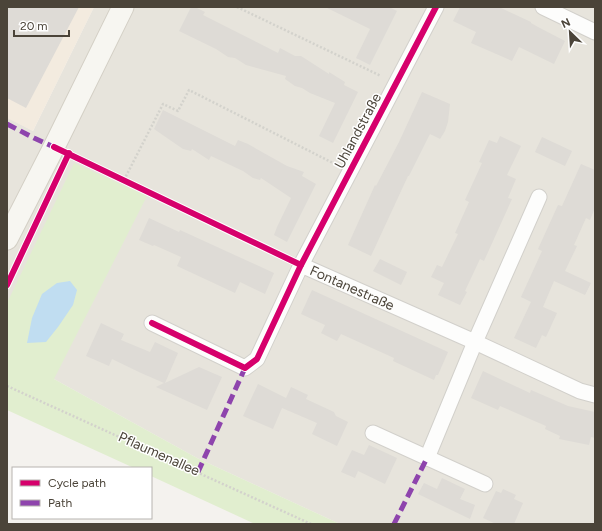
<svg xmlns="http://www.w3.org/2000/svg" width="602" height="531" font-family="Figtree,sans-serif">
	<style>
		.residential { fill: #e7e4dc }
		.commercial { fill: #f3ebdf }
		.green { fill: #e1eecf }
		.water { fill: #c0ddf1 }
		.building { fill: #dedbd6 }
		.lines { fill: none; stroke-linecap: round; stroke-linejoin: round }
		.street-casing { stroke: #d2d0cb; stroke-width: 17 }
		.secondary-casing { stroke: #d3cfc5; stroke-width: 23 }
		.path { stroke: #d3d2cc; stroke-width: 2.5; stroke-dasharray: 2 2; stroke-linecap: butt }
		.street { stroke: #fdfdfc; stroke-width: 15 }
		.secondary { stroke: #f7f6f1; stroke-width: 21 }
		.quiet { stroke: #8e44ad; stroke-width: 5; stroke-dasharray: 10 5; stroke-linecap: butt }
		.cycleway-casing { stroke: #fff; stroke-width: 8 }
		.cycleway { stroke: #d6006c; stroke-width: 6 }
		.labels { text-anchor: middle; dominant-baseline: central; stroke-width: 3; stroke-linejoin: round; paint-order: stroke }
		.street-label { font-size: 14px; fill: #4b4439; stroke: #fff }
	</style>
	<rect width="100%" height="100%" fill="#f4f2ee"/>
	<polygon class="residential" points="94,7 595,7 595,524 340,524 197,458 54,379 7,360 7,117 33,131"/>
	<polygon class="commercial" points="7,7 94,7 33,131 7,118"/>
	<polygon class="green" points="74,163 147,196 54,379 197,458 340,524 255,524 151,476 151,468 134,468 7,410 7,303"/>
	<polygon class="water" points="70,281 77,290 73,305 58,327 46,342 27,343 32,318 42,294 57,283"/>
	<g class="building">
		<polygon points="7,7 79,7 26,108 7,98"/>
		<polygon points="191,7 195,7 205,12 203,15 278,53 280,48 295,56 301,56 329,74 329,72 345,82 344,85 358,92 333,143 319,136 335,103 310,93 302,88 295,86 285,79 286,76 246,65 235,58 228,57 216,49 179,31"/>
		<polygon points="325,7 389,7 397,11 370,65 356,58 370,29"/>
		<polygon points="460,7 499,7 531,22 531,23 538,27 565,41 554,64 519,47 512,61 471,43 476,32 453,21"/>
		<polygon points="422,92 450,104 448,122 445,131 440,139 430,134 409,176 408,176 371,256 348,245 375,185 376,186 399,142"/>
		<polygon points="163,110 235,146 238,140 248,144 287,166 304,172 302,176 316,184 287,242 274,235 277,227 291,198 261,178 260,180 253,178 243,171 211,156 209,160 192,149 191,151 183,149 154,129"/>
		<polygon points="500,136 521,146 507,175 516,179 508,198 512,199 484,261 480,259 465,291 467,292 460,305 438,295 444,283 431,277 437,265 442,267 458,234 455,233 469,202 465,200 482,163 479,162 489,140 497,143"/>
		<polygon points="542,137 572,151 565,166 535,152"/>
		<polygon points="581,164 595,170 595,208 590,220 586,218 574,245 577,246 565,271 591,283 585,295 554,281 543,307 557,313 546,337 542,335 536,348 514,338 531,302 521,297 542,251 538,249 558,205 562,206"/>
		<polygon points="149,218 179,232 180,230 274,273 265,294 240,282 235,293 177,266 181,257 154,245 153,246 139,240"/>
		<polygon points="380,259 407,272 401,285 373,271"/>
		<polygon points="312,290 448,352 438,375 436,375 434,380 393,361 394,358 341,334 337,341 321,333 325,325 301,314"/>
		<polygon points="101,323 124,334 121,340 150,352 155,342 178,353 165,383 199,367 222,377 207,410 156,387 164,383 141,373 112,359 109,366 86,356"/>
		<polygon points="483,371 530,393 531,390 568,406 595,412 595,438 591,437 589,445 559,439 560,436 545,429 546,426 500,406 498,410 471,398"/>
		<polygon points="258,384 286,398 291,387 308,395 306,399 334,412 336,416 348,422 337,446 312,434 317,423 282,408 273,429 243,416"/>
		<polygon points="369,445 397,458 385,484 358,471 355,478 341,472 352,450 364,455"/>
		<polygon points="442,478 465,489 460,499 475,505 470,519 418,494 424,483 437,489"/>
		<polygon points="503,489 516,495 514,499 523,503 514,524 496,524 483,518 496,491 501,493"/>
	</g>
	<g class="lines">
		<defs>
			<g id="street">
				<polyline points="543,7 595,32"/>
				<path id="s1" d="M301 265 475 342 580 391 595 395"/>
				<polyline points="152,323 245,368 257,359 301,265 436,7"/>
				<polyline points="373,433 485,484"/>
				<polyline points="427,458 475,342 539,197"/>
			</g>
			<polyline id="secondary" points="7,239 54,147 123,7"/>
		</defs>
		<use href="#street" class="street-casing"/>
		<use href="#secondary" class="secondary-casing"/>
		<g class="path">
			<polyline points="237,7 381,76"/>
			<polyline points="124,180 163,104 178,111 189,90 335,164"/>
			<polyline points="7,386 311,524"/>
		</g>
		<use href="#street" class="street"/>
		<use href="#secondary" class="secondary"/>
		<g class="quiet">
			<polyline points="7,124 34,138 54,147"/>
			<polyline points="198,472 245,368"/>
			<polyline points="394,524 427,458"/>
		</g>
		<defs>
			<g id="cycleway">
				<polyline points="54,147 301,265"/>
				<polyline points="7,285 69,153"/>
				<polyline points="152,323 245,368 257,359 301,265 436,7"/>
			</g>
		</defs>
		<use href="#cycleway" class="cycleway-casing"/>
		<use href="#cycleway" class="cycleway"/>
	</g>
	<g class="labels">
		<g class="street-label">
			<text transform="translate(358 131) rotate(-62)">Uhlandstraße</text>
			<text stroke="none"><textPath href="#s1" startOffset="56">Fontanestraße</textPath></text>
			<text transform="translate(159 454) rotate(24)">Pflaumenallee</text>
		</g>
	</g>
	<rect width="602" height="531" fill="none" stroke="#4b4439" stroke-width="16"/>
	<rect x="12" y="467" width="140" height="52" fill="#ffffff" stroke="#b7b4b0"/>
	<rect x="20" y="480" width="20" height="6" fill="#d6006c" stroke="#b7b4b0"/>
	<text x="48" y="487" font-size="12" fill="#4b4439">Cycle path</text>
	<rect x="20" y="500" width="20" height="6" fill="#8e44ad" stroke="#b7b4b0"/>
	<text x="48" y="507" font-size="12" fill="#4b4439">Path</text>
	<g transform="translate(570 32) rotate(335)" stroke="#ffffff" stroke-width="3" paint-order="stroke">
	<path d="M0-3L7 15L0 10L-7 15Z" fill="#4b4439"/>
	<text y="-6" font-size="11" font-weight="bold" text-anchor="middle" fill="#4b4439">N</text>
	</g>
	<path d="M14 30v6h55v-6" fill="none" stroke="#4b4439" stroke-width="2"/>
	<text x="20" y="30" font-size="12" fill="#4b4439" stroke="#ffffff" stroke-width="3" paint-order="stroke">20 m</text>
</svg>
